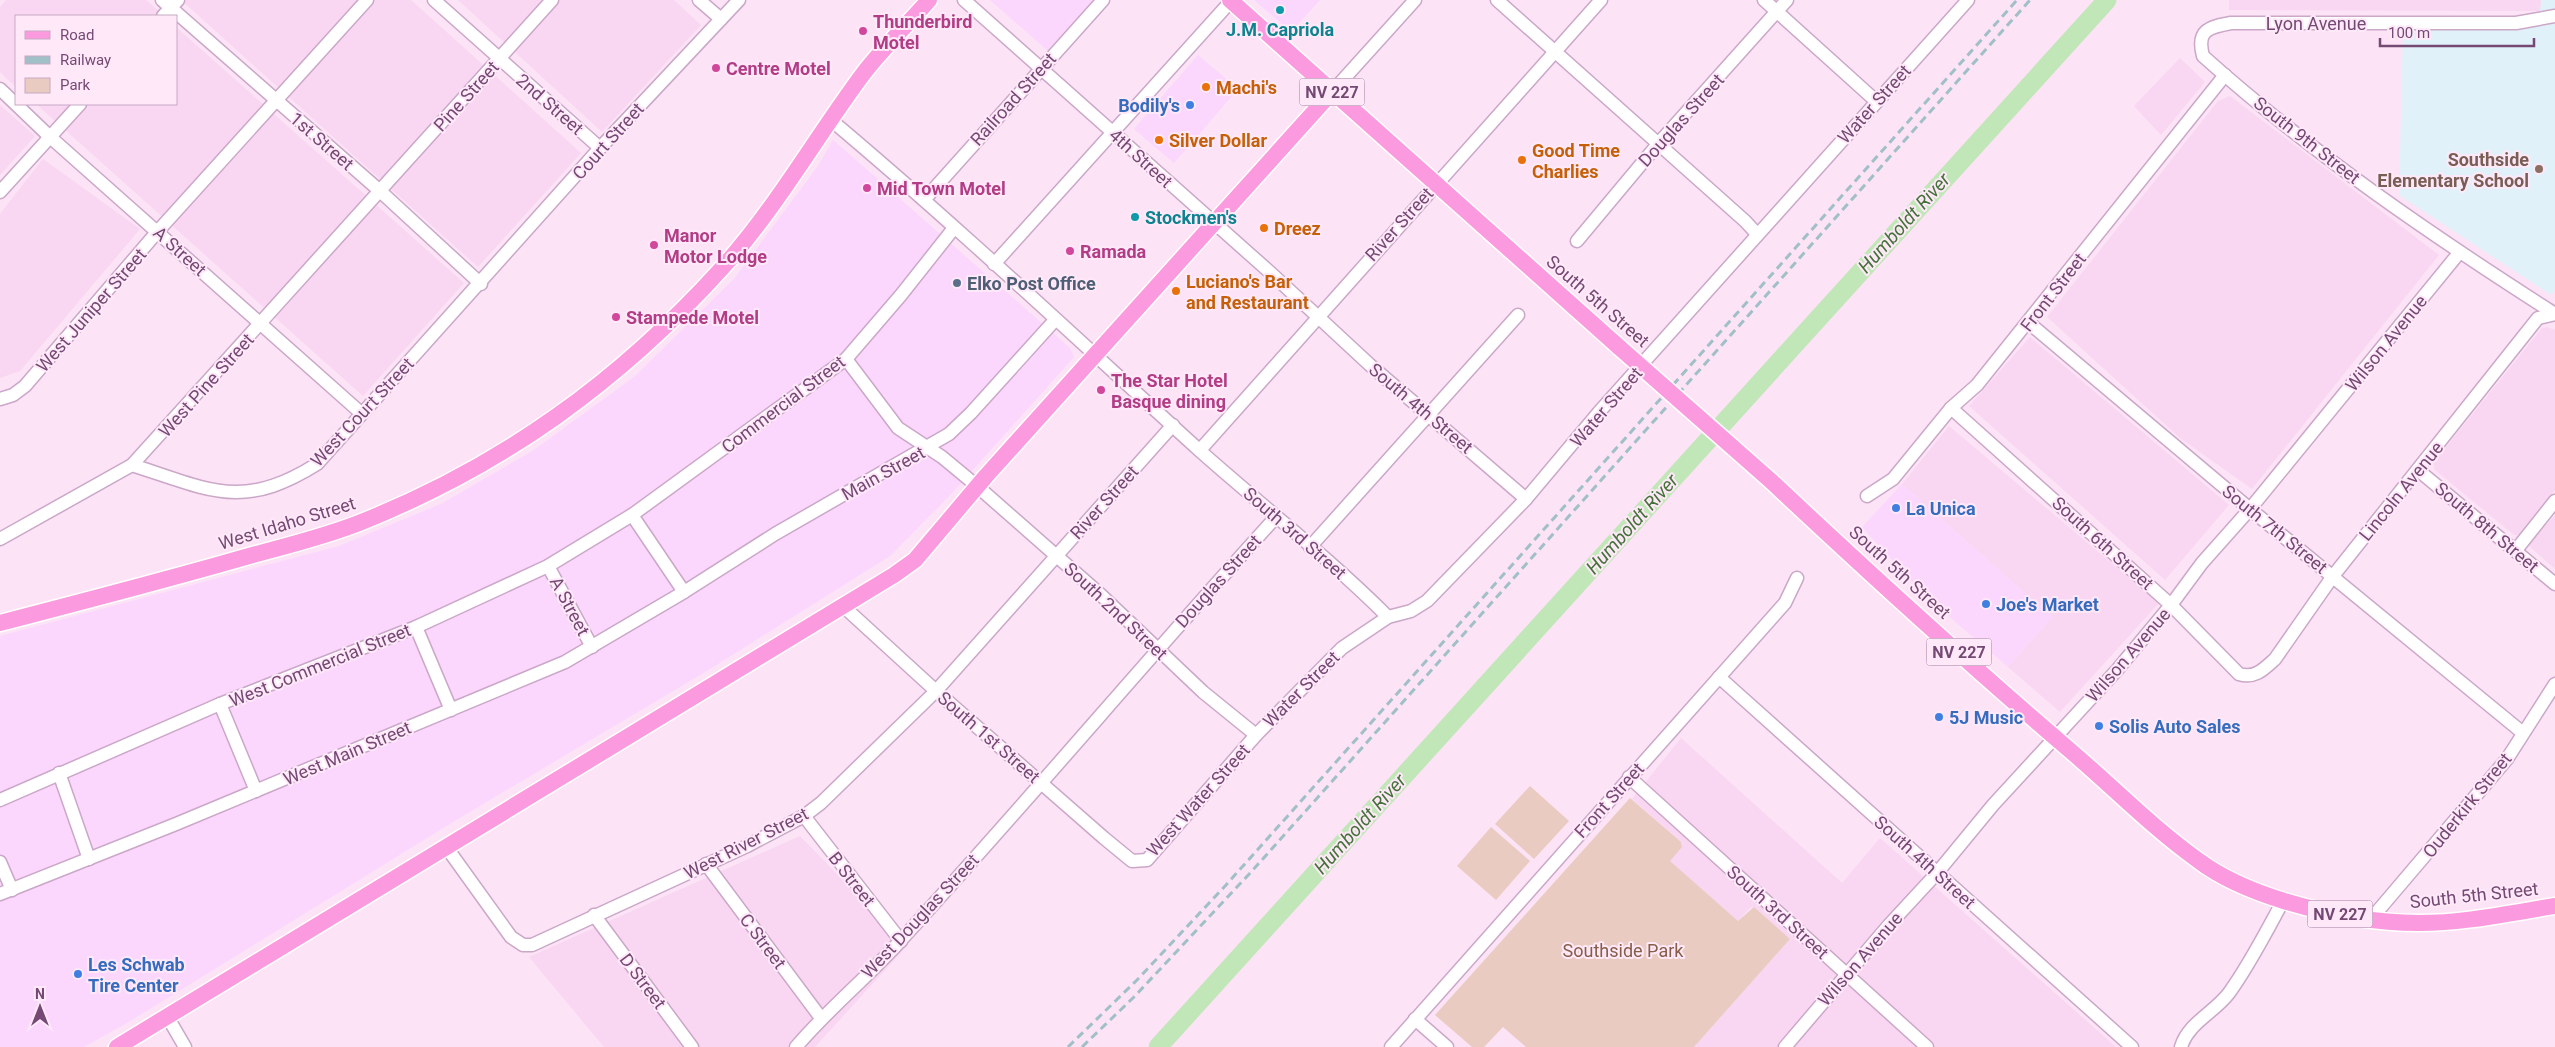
<svg xmlns="http://www.w3.org/2000/svg" width="2555" height="1047" font-family="Roboto,sans-serif">
	<style>
		.residential { fill: #f9d7f2 }
		.commercial { fill: #fbd6fd }
		.education { fill: #e0f1f9 }
		.green { fill: #eacbc1 }
		.lines { fill: none; stroke-linecap: round; stroke-linejoin: round }
		.river { stroke: #c1e6b7; stroke-width: 19 }
		.minor-casing { stroke: #cba7c8; stroke-width: 15 }
		.major-casing { stroke: #fff; stroke-width: 19 }
		.minor { stroke: #fff; stroke-width: 12 }
		.major { stroke: #fc9ae0; stroke-width: 16 }
		.rail { stroke: #a1bfc6; stroke-width: 3; stroke-dasharray: 8 5; stroke-linecap: butt }
		.major-bridge-casing { stroke: #fff; stroke-width: 19; stroke-linecap: butt }
		.major-bridge { stroke: #fc9ae0; stroke-width: 16 }
		.culture-dot { fill: #0f9aa8; stroke: #ffe9f9; stroke-width: 2 }
		.hotel-dot { fill: #d1479c; stroke: #ffe9f9; stroke-width: 2 }
		.food-dot { fill: #e8710a; stroke: #ffe9f9; stroke-width: 2 }
		.shop-dot { fill: #3f7fe0; stroke: #ffe9f9; stroke-width: 2 }
		.education-dot { fill: #8d6e63; stroke: #ffe9f9; stroke-width: 2 }
		.service-dot { fill: #5c6f8a; stroke: #ffe9f9; stroke-width: 2 }
		.labels { text-anchor: middle; dominant-baseline: central; stroke-width: 4; stroke-linejoin: round; paint-order: stroke }
		.shield { fill: #ffe9f9; stroke: #9e799c; stroke-width: 1 }
		.shield-label { font-size: 16px; font-weight: bold; fill: #744974 }
		.hotel-label { font-size: 18px; font-weight: bold; fill: #b23c85; stroke: #ffe9f9; text-anchor: start }
		.street-label { font-size: 18px; fill: #744974; stroke: #ffe9f9 }
		.culture-label { font-size: 18px; font-weight: bold; fill: #0d838f; stroke: #ffe9f9 }
		.food-label { font-size: 18px; font-weight: bold; fill: #c56008; stroke: #ffe9f9; text-anchor: start }
		.shop-label { font-size: 18px; font-weight: bold; fill: #366cbe; stroke: #ffe9f9; text-anchor: start }
		.education-label { font-size: 18px; font-weight: bold; fill: #785e54; stroke: #ffe9f9; text-anchor: end }
		.service-label { font-size: 18px; font-weight: bold; fill: #4e5e75; stroke: #ffe9f9; text-anchor: start }
		.park-label { font-size: 18px; fill: #865d46; stroke: #ffe9f9 }
		.water-label { font-size: 19px; font-style: italic; fill: #44733a; stroke: #ffe9f9 }
	</style>
	<rect width="100%" height="100%" fill="#fce3f6"/>
	<g class="residential">
		<polygon points="6,0 146,0 164,16 16,16 16,87 0,72 0,7"/>
		<polygon points="181,0 411,0 581,153 478,267"/>
		<polygon points="458,0 674,0 701,25 602,132"/>
		<polygon points="2229,0 2541,0 2541,11 2229,10"/>
		<polygon points="176,27 464,283 363,396 36,104 176,104"/>
		<polygon points="2180,58 2205,82 2161,135 2134,106"/>
		<polygon points="2230,96 2439,255 2252,489 2180,438 2047,317 2218,101"/>
		<polygon points="0,105 35,136 0,175"/>
		<polygon points="43,159 140,229 20,371 0,378 0,214"/>
		<polygon points="2547,327 2555,330 2555,490 2519,535 2514,535 2435,470 2433,463 2542,328"/>
		<polygon points="2030,337 2229,505 2165,580 1969,406"/>
		<polygon points="1949,426 2159,603 2060,712 2008,667 2052,617 1902,484"/>
		<polygon points="2555,515 2555,569 2528,545"/>
		<polygon points="1681,738 1842,883 1880,838 2116,1047 1694,1047 1790,939 1754,907 1750,908 1738,921 1669,861 1682,847 1682,843 1632,799"/>
		<polygon points="800,836 907,946 815,1047 604,1047 529,957"/>
	</g>
	<g class="commercial">
		<polygon points="990,0 1095,0 1048,51"/>
		<polygon points="1254,0 1320,0 1291,32"/>
		<polygon points="1198,55 1238,89 1174,163 1134,129"/>
		<polygon points="833,140 1070,348 1074,357 955,490 890,556 710,669 453,822 127,1023 84,1047 0,1047 0,636 339,546 441,504 534,450 634,377 734,279 818,166"/>
		<polygon points="1902,484 2052,617 2008,667 1923,594 1862,527"/>
	</g>
	<polygon class="education" points="2541,0 2555,0 2555,290 2551,295 2399,195 2403,27 2539,21"/>
	<g class="green">
		<polygon points="1530,786 1569,821 1534,859 1495,824"/>
		<polygon points="1630,798 1681,842 1682,847 1670,861 1738,921 1754,907 1790,939 1694,1047 1526,1047 1503,1027 1484,1047 1472,1047 1435,1015"/>
		<polygon points="1491,827 1530,861 1496,900 1457,866"/>
	</g>
	<g class="lines">
		<polyline class="river" points="1158,1047 2107,0"/>
		<defs>
			<g id="minor">
				<polyline points="162,0 380,191 481,284"/>
				<polyline points="434,0 600,148"/>
				<polyline points="699,0 721,19"/>
				<polyline points="964,0 1273,275 1370,365 1526,499"/>
				<polyline points="1497,0 1745,221 1757,234"/>
				<polyline points="1764,0 1876,101"/>
				<polyline points="163,16 178,0"/>
				<path d="M2555 16 2516 23H2231C2209 27 2196 30 2203 56 2311 153 2433 236 2555 314"/>
				<polyline points="0,89 49,136 361,413"/>
				<polyline points="1332,92 1415,0"/>
				<path d="M831 120C957 226 1077 339 1199 450 1262 506 1329 558 1388 617"/>
				<polyline points="0,192 80,104"/>
				<polyline points="924,200 1103,0"/>
				<polyline points="1577,241 1658,144 1787,0"/>
				<polyline points="994,264 1232,0"/>
				<polyline points="2029,323 2250,509 2523,733"/>
				<polyline points="846,359 898,428 942,457 977,486 1102,596 1203,692 1256,735"/>
				<polyline points="0,399 13,395 25,386 158,231 367,0"/>
				<path d="M1951 408 2171 605 2239 674C2255 679 2264 669 2275 659L2333 576 2538 318 2555 314"/>
				<polyline points="1200,450 1601,0"/>
				<path d="M132 465C210 490 242 511 317 464L600 148 739 0"/>
				<polyline points="2418,470 2555,584"/>
				<polyline points="1867,496 1893,479 1951,408 1977,385 2225,75"/>
				<polyline points="632,515 684,592"/>
				<polyline points="0,539 132,465 552,0"/>
				<polyline points="1310,547 1518,315"/>
				<polyline points="2516,550 2555,501"/>
				<polyline points="548,566 592,647"/>
				<polyline points="843,606 936,691 1104,838 1132,861 1147,860 1256,735 1342,648 1388,617 1411,611 1427,601 1526,499 1599,412 1968,0"/>
				<polyline points="416,627 451,710"/>
				<polyline points="1719,677 2132,1047"/>
				<polyline points="220,704 256,791"/>
				<polyline points="59,773 89,859"/>
				<polyline points="1629,777 1927,1047"/>
				<polyline points="0,800 220,704 416,627 548,566 632,515 846,359 901,295 954,228"/>
				<polyline points="804,816 901,941"/>
				<polyline points="447,848 511,937 523,945 532,945 747,846 804,816 821,803 936,691 1173,425"/>
				<polyline points="0,862 12,890"/>
				<polyline points="706,864 821,1018"/>
				<polyline points="0,894 176,824 565,662 684,592 775,534 949,434 971,413 1055,320"/>
				<polyline points="594,915 692,1047"/>
				<polyline points="2371,919 2507,759 2555,684"/>
				<polyline points="167,1016 185,1047"/>
				<polyline points="1415,1019 1447,1047"/>
				<path d="M796 1047C829 1008 868 977 902 939 1029 800 1150 656 1276 517"/>
				<polyline points="1391,1047 1785,603 1797,578"/>
				<polyline points="1785,1047 1889,925 1937,873 1993,805 2117,670 2171,605 2202,563 2250,509 2459,253"/>
				<path d="M2181 1047C2188 1023 2215 1012 2229 993 2250 964 2266 932 2283 901"/>
			</g>
			<g id="major">
				<polyline points="1230,0 1620,348"/>
				<path d="M1771 481C1870 574 1970 665 2073 753 2115 789 2154 829 2199 861 2223 879 2255 892 2284 901 2327 914 2374 923 2419 923 2464 923 2511 913 2555 906"/>
				<path d="M0 623C81 602 162 581 242 558 281 547 321 538 359 523 503 466 620 381 723 267 776 208 816 137 863 74 883 48 908 24 929 0"/>
				<polyline points="117,1047 894,575 915,560 986,476 1332,92"/>
			</g>
		</defs>
		<use href="#minor" class="minor-casing"/>
		<use href="#major" class="major-casing"/>
		<use href="#minor" class="minor"/>
		<use href="#major" class="major"/>
		<g class="rail">
			<polyline points="1068,1047 1137,980 1226,885 2017,0"/>
			<polyline points="1082,1047 1134,997 1252,871 2030,0"/>
		</g>
		<defs>
			<polyline id="major-bridge" points="1620,348 1771,481"/>
		</defs>
		<use href="#major-bridge" class="major-bridge-casing"/>
		<use href="#major-bridge" class="major-bridge"/>
	</g>
	<g class="culture-dot">
		<circle cx="1280" cy="10" r="5"/>
		<circle cx="1135" cy="217" r="5"/>
	</g>
	<g class="hotel-dot">
		<circle cx="863" cy="31" r="5"/>
		<circle cx="716" cy="68" r="5"/>
		<circle cx="867" cy="188" r="5"/>
		<circle cx="654" cy="245" r="5"/>
		<circle cx="1070" cy="251" r="5"/>
		<circle cx="616" cy="317" r="5"/>
		<circle cx="1101" cy="390" r="5"/>
	</g>
	<g class="food-dot">
		<circle cx="1206" cy="87" r="5"/>
		<circle cx="1159" cy="140" r="5"/>
		<circle cx="1522" cy="160" r="5"/>
		<circle cx="1264" cy="228" r="5"/>
		<circle cx="1176" cy="291" r="5"/>
	</g>
	<g class="shop-dot">
		<circle cx="1190" cy="105" r="5"/>
		<circle cx="1896" cy="508" r="5"/>
		<circle cx="1986" cy="604" r="5"/>
		<circle cx="1939" cy="717" r="5"/>
		<circle cx="2099" cy="726" r="5"/>
		<circle cx="78" cy="974" r="5"/>
	</g>
	<circle class="education-dot" cx="2539" cy="169" r="5"/>
	<circle class="service-dot" cx="957" cy="283" r="5"/>
	<g class="labels">
		<g class="shield">
			<rect x="1299.5" y="78.5" width="65" height="27" rx="4"/>
			<rect x="1926.5" y="638.5" width="65" height="27" rx="4"/>
			<rect x="2307.5" y="900.5" width="65" height="27" rx="4"/>
		</g>
		<g class="shield-label">
			<text x="1332" y="92">NV 227</text>
			<text x="1959" y="652">NV 227</text>
			<text x="2340" y="914">NV 227</text>
		</g>
		<g class="hotel-label">
			<text x="873" y="21">Thunderbird<tspan x="873" dy="21">Motel</tspan></text>
			<text x="726" y="68">Centre Motel</text>
			<text x="877" y="188">Mid Town Motel</text>
			<text x="664" y="235">Manor<tspan x="664" dy="21">Motor Lodge</tspan></text>
			<text x="1080" y="251">Ramada</text>
			<text x="626" y="317">Stampede Motel</text>
			<text x="1111" y="380">The Star Hotel<tspan x="1111" dy="21">Basque dining</tspan></text>
		</g>
		<g class="street-label">
			<text x="2316" y="23">Lyon Avenue</text>
			<text transform="translate(466 96) rotate(-48)">Pine Street</text>
			<text transform="translate(1013 99) rotate(-48)">Railroad Street</text>
			<text transform="translate(550 104) rotate(41)">2nd Street</text>
			<text transform="translate(1874 104) rotate(-48)">Water Street</text>
			<text transform="translate(1681 120) rotate(-48)">Douglas Street</text>
			<text transform="translate(2307 140) rotate(38)">South 9th Street</text>
			<text transform="translate(322 141) rotate(41)">1st Street</text>
			<text transform="translate(608 141) rotate(-48)">Court Street</text>
			<text transform="translate(1141 158) rotate(42)">4th Street</text>
			<text transform="translate(1399 224) rotate(-48)">River Street</text>
			<text transform="translate(180 251) rotate(42)">A Street</text>
			<text transform="translate(2053 292) rotate(-52)">Front Street</text>
			<text transform="translate(1598 301) rotate(41)">South 5th Street</text>
			<text transform="translate(91 310) rotate(-49)">West Juniper Street</text>
			<text transform="translate(2386 343) rotate(-51)">Wilson Avenue</text>
			<text transform="translate(206 385) rotate(-48)">West Pine Street</text>
			<text transform="translate(783 404) rotate(-37)">Commercial Street</text>
			<text transform="translate(1606 407) rotate(-49)">Water Street</text>
			<text transform="translate(1421 408) rotate(40)">South 4th Street</text>
			<text transform="translate(362 412) rotate(-47)">West Court Street</text>
			<text transform="translate(883 473) rotate(-29)">Main Street</text>
			<text transform="translate(2401 491) rotate(-51)">Lincoln Avenue</text>
			<text transform="translate(1104 502) rotate(-48)">River Street</text>
			<text transform="translate(287 523) rotate(-17)">West Idaho Street</text>
			<text transform="translate(2487 527) rotate(40)">South 8th Street</text>
			<text transform="translate(2275 529) rotate(39)">South 7th Street</text>
			<text transform="translate(1295 533) rotate(41)">South 3rd Street</text>
			<text transform="translate(2103 543) rotate(42)">South 6th Street</text>
			<text transform="translate(1900 572) rotate(42)">South 5th Street</text>
			<text transform="translate(1218 581) rotate(-48)">Douglas Street</text>
			<text transform="translate(570 606) rotate(62)">A Street</text>
			<text transform="translate(1116 611) rotate(43)">South 2nd Street</text>
			<text transform="translate(2128 655) rotate(-49)">Wilson Avenue</text>
			<text transform="translate(320 665) rotate(-22)">West Commercial Street</text>
			<text transform="translate(1301 689) rotate(-45)">Water Street</text>
			<text transform="translate(989 737) rotate(41)">South 1st Street</text>
			<text transform="translate(347 753) rotate(-23)">West Main Street</text>
			<text transform="translate(1198 800) rotate(-48)">West Water Street</text>
			<text transform="translate(1609 800) rotate(-48)">Front Street</text>
			<text transform="translate(2467 805) rotate(-51)">Ouderkirk Street</text>
			<text transform="translate(746 843) rotate(-27)">West River Street</text>
			<text transform="translate(1925 862) rotate(42)">South 4th Street</text>
			<text transform="translate(852 879) rotate(52)">B Street</text>
			<text transform="translate(2474 895) rotate(-6)">South 5th Street</text>
			<text transform="translate(1778 912) rotate(42)">South 3rd Street</text>
			<text transform="translate(920 916) rotate(-47)">West Douglas Street</text>
			<text transform="translate(763 941) rotate(53)">C Street</text>
			<text transform="translate(1860 959) rotate(-49)">Wilson Avenue</text>
			<text transform="translate(643 981) rotate(53)">D Street</text>
		</g>
		<g class="culture-label">
			<text x="1280" y="29">J.M. Capriola</text>
			<text x="1145" y="217" text-anchor="start">Stockmen's</text>
		</g>
		<g class="food-label">
			<text x="1216" y="87">Machi's</text>
			<text x="1169" y="140">Silver Dollar</text>
			<text x="1532" y="150">Good Time<tspan x="1532" dy="21">Charlies</tspan></text>
			<text x="1274" y="228">Dreez</text>
			<text x="1186" y="281">Luciano's Bar<tspan x="1186" dy="21">and Restaurant</tspan></text>
		</g>
		<g class="shop-label">
			<text x="1180" y="105" text-anchor="end">Bodily's</text>
			<text x="1906" y="508">La Unica</text>
			<text x="1996" y="604">Joe's Market</text>
			<text x="1949" y="717">5J Music</text>
			<text x="2109" y="726">Solis Auto Sales</text>
			<text x="88" y="964">Les Schwab<tspan x="88" dy="21">Tire Center</tspan></text>
		</g>
		<g class="education-label">
			<text x="2529" y="159">Southside<tspan x="2529" dy="21">Elementary School</tspan></text>
		</g>
		<g class="service-label">
			<text x="967" y="283">Elko Post Office</text>
		</g>
		<g class="park-label">
			<text x="1623" y="950">Southside Park</text>
		</g>
		<g class="water-label">
			<text transform="translate(1904 223) rotate(-48)">Humboldt River</text>
			<text transform="translate(1632 524) rotate(-48)">Humboldt River</text>
			<text transform="translate(1360 824) rotate(-48)">Humboldt River</text>
		</g>
	</g>
	<rect x="15" y="15" width="162" height="90" fill="#ffe9f9" stroke="#c7a9c4"/>
	<rect x="25" y="31" width="25" height="8" fill="#fc9ae0" stroke="#c7a9c4"/>
	<text x="60" y="40" font-size="15" fill="#744974">Road</text>
	<rect x="25" y="56" width="25" height="8" fill="#a1bfc6" stroke="#c7a9c4"/>
	<text x="60" y="65" font-size="15" fill="#744974">Railway</text>
	<rect x="25" y="78" width="25" height="15" fill="#eacbc1" stroke="#c7a9c4"/>
	<text x="60" y="90" font-size="15" fill="#744974">Park</text>
	<g transform="translate(40 1007)" stroke="#ffe9f9" stroke-width="4" paint-order="stroke">
	<path d="M0-4L9 19L0 12L-9 19Z" fill="#744974"/>
	<text y="-8" font-size="14" font-weight="bold" text-anchor="middle" fill="#744974">N</text>
	</g>
	<path d="M2380 38v8h154v-8" fill="none" stroke="#744974" stroke-width="2.5"/>
	<text x="2388" y="38" font-size="15" fill="#744974" stroke="#ffe9f9" stroke-width="4" paint-order="stroke">100 m</text>
</svg>
